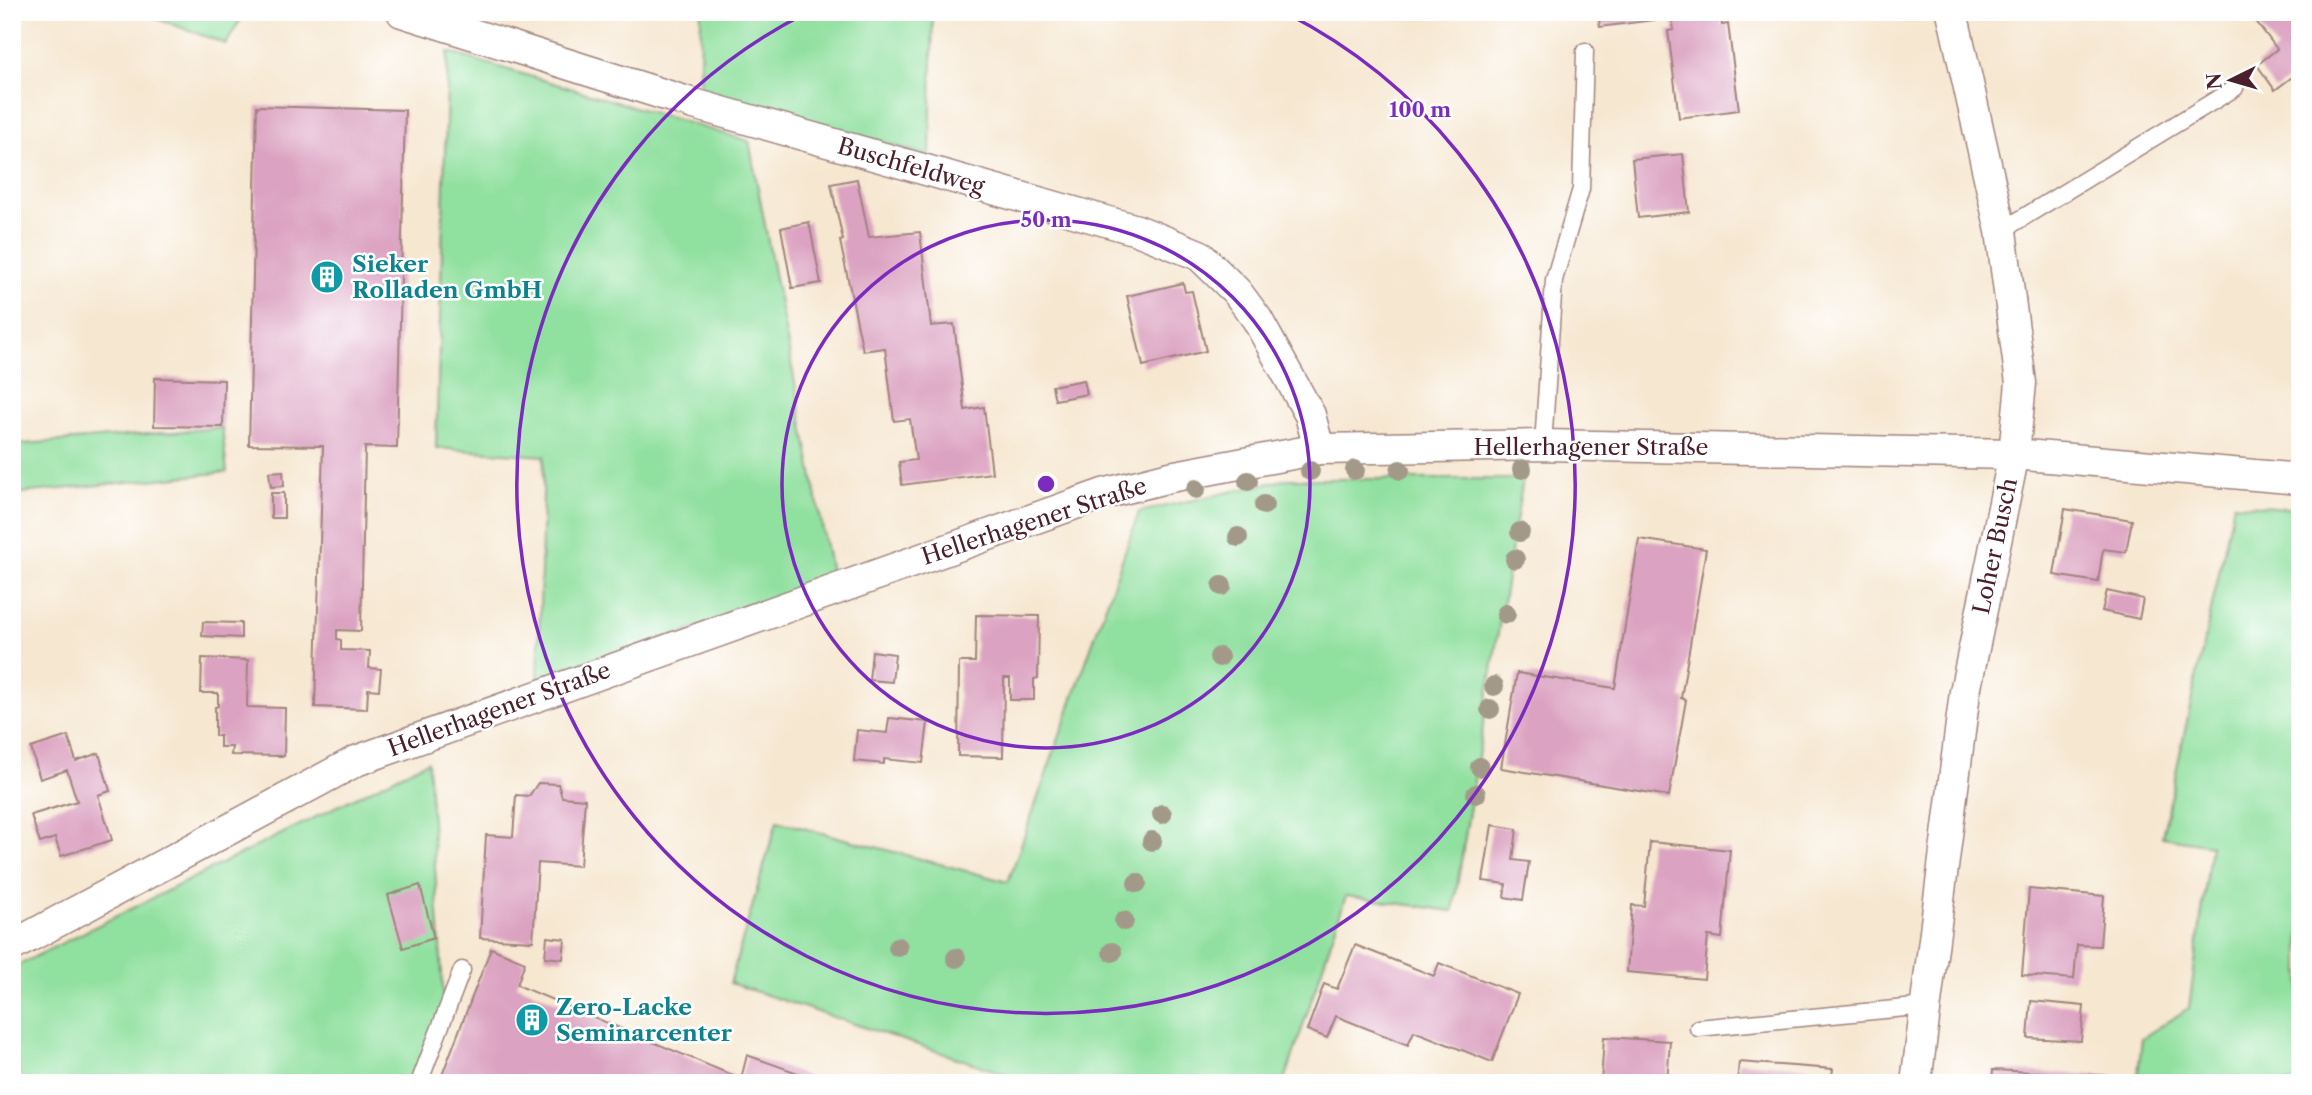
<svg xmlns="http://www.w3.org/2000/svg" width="2312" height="1095" font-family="'Libre Caslon Text',serif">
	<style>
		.green { fill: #90e09f; stroke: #6d8065; stroke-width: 2 }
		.building { fill: #dba2c1 }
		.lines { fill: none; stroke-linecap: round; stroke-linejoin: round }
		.lane-casing { stroke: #a0837e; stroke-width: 19 }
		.street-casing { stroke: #a0837e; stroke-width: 33 }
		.lane { stroke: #fff; stroke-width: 16 }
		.street { stroke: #fff; stroke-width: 30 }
		.tree { fill: #a39988 }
		.ring { fill: none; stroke: #7b2cbf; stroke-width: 3.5 }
		.labels { text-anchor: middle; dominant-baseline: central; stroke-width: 5; stroke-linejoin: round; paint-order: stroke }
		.street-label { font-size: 23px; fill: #4a1f2b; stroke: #fff }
		.culture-label { font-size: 23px; font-weight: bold; fill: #0d838f; stroke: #fff; text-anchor: start }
		.centre { fill: #7b2cbf; stroke: #fff; stroke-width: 3.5 }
		.ring-label { font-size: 21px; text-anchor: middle; font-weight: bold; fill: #7b2cbf; stroke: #fff; stroke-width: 5; stroke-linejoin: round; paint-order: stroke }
	</style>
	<rect width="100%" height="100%" fill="#fff"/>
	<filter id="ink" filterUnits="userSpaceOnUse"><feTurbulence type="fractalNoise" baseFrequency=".0143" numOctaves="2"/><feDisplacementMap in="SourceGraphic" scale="14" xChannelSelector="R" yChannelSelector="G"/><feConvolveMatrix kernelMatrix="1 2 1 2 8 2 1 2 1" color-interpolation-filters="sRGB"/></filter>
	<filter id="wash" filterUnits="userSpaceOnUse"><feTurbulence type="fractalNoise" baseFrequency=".00686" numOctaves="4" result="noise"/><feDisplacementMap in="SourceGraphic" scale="28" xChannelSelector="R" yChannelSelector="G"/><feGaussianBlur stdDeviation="1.57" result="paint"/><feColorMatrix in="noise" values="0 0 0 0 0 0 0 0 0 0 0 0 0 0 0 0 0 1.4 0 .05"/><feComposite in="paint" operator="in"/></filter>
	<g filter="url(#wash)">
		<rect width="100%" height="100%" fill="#f6e7d0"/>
		<g class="green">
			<polygon points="139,12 245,12 226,44"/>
			<polygon points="701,12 933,12 930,156 700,91"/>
			<polygon points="448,52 749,141 832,578 538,686 544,456 436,448"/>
			<polygon points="222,428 227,472 12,494 12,445"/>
			<polygon points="1288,479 1523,479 1453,911 1346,896 1284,1083 1033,1083 730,983 777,821 1008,882 1139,512"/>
			<polygon points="2234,504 2300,509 2300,1083 2137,1083 2142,1038 2189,1008 2211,845 2162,837"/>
			<polygon points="428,761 444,1005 410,1083 12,1083 12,968"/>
		</g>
		<g id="blocks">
			<g class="building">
				<polygon points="1598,12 1660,12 1662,19 1600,27"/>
				<polygon points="2249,12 2300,12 2300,31 2291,38 2300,49 2300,71 2275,90 2257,65 2277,49"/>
				<polygon points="1720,13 1722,25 1728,24 1739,110 1679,118 1668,31 1674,30 1672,19"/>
				<polygon points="257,106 405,110 397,448 365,447 361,631 337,630 337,639 341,640 341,650 370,651 369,668 381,669 379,690 368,689 367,709 315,707 323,446 249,445"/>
				<polygon points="1683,154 1689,212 1638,218 1632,159"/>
				<polygon points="857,179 869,237 920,232 931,326 954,324 965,410 984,407 992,473 902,485 899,462 916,460 910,419 894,421 885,348 863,351 840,241 843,240 831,184"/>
				<polygon points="809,222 821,283 792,288 781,228"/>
				<polygon points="1183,283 1185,292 1192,291 1206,351 1143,366 1127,296"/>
				<polygon points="155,378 224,380 223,427 154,426"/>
				<polygon points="1084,380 1087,394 1055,400 1052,386"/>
				<polygon points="283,471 284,486 271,487 269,472"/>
				<rect x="271" y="493" width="13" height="25"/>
				<polygon points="2065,509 2132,520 2126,552 2103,549 2098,582 2054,575"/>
				<polygon points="1639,539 1706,549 1681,698 1686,700 1669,796 1501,768 1517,673 1615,688"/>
				<polygon points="2107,591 2143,599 2139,619 2102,611"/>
				<polygon points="976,615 1039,616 1038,678 1034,679 1034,700 1010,700 1010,678 1004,678 1003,757 958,756 959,662 975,662"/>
				<polygon points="203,622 241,623 241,638 202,636"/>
				<polygon points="872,651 895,654 892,682 869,680"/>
				<polygon points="202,658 248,660 247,707 285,708 284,756 231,755 232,747 220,747 220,736 215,736 215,707 218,706 218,693 201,693"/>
				<polygon points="889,718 928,722 923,763 884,759 884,764 854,761 857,730 887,733"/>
				<polygon points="68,736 76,761 99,753 110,791 98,795 112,840 61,856 55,838 40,843 31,815 77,801 67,770 40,779 31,748"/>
				<polygon points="538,783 558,784 562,797 585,799 580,866 538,863 533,941 480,938 486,835 513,837 516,795 529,796"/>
				<polygon points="1492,825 1517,829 1513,860 1529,862 1523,900 1504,897 1506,884 1483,881"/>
				<polygon points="1650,842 1730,850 1722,938 1708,936 1704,979 1627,972 1632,905 1644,906"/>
				<polygon points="420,885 434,938 403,948 388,895"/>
				<polygon points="2029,889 2104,896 2100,946 2077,945 2074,979 2022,975"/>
				<polygon points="547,937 565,939 563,959 545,957"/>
				<polygon points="1355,945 1434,976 1439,963 1518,994 1492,1062 1414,1031 1408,1045 1336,1016 1327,1038 1307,1030 1324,984 1337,989"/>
				<polygon points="491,948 525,962 517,985 741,1079 747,1055 826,1083 439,1083"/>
				<polygon points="2031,1001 2084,1006 2081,1041 2028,1038"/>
				<polygon points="1604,1037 1670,1041 1667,1083 1601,1083"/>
				<polygon points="1739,1062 1833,1069 1831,1083 1737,1083"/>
				<polygon points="1993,1070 2115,1076 2115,1083 1992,1083"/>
			</g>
		</g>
	</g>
	<g filter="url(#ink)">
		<use href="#blocks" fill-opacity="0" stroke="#a0837e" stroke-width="2"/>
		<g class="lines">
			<defs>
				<g id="lane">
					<polyline points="2001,231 2235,88"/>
					<polyline points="1543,445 1554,280 1581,189 1585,51"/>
					<polyline points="1698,1028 1926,1006"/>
					<polyline points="419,1083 462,970"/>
				</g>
				<g id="street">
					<polyline points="402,12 694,104 1137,230 1199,255 1237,292 1257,319 1310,415 1319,449"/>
					<polyline points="12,946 356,761 1103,494 1170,477 1319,449 1543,445 2014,454 2300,479"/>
					<polyline points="1916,1083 1965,692 2014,454 2021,383 2001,231 1952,12"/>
				</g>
			</defs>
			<use href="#lane" class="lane-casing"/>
			<use href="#street" class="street-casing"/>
			<use href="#lane" class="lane"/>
			<use href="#street" class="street"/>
		</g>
		<g class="tree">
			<circle cx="1522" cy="469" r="10"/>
			<circle cx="1355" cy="470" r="10"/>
			<circle cx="1400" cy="470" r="10"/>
			<circle cx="1310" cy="471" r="10"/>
			<circle cx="1248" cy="481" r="10"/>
			<circle cx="1196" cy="489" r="10"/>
			<circle cx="1264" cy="505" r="10"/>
			<circle cx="1520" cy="532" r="10"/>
			<circle cx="1238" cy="537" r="10"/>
			<circle cx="1515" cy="559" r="10"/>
			<circle cx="1222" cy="586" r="10"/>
			<circle cx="1506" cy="614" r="10"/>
			<circle cx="1219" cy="657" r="10"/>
			<circle cx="1494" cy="686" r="10"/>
			<circle cx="1490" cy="709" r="10"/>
			<circle cx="1480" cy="767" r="10"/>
			<circle cx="1476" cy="794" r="10"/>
			<circle cx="1162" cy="814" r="10"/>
			<circle cx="1152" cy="841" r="10"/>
			<circle cx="1137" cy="883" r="10"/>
			<circle cx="1124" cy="921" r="10"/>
			<circle cx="898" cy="947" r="10"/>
			<circle cx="1112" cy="952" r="10"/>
			<circle cx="956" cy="958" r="10"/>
		</g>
	</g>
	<g class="ring">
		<circle cx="1046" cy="484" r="264"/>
		<path d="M1286 13A529 529 0 1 1 806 13"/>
	</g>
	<defs>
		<symbol id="building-disc" viewBox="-11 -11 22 22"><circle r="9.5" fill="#0f9aa8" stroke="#fff"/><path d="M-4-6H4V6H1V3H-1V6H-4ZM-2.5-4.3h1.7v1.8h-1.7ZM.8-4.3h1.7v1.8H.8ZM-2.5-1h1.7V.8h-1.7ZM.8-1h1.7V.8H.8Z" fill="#fff"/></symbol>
	</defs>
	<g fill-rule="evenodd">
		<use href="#building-disc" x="308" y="258" width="38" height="38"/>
		<use href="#building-disc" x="513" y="1001" width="38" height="38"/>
	</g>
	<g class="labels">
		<g class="street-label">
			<text transform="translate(911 166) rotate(16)">Buschfeldweg</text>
			<text x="1591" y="447">Hellerhagener Straße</text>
			<text transform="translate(1034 521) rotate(-18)">Hellerhagener Straße</text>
			<text transform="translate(1995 546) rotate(-78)">Loher Busch</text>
			<text transform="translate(499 709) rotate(-20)">Hellerhagener Straße</text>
		</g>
		<g class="culture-label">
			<text x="352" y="264">Sieker<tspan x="352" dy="26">Rolladen GmbH</tspan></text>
			<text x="556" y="1007">Zero-Lacke<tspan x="556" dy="26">Seminarcenter</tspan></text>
		</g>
	</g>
	<circle cx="1046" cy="484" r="10" class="centre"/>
	<g class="ring-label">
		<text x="1420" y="117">100 m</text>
		<text x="1046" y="227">50 m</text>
	</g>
	<rect width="2312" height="1095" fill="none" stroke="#fff" stroke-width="42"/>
	<g transform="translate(2231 80) rotate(265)" stroke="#ffffff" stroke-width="5" paint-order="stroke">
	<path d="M0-5L12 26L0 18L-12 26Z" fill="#4a1f2b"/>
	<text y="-10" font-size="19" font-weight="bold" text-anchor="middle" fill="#4a1f2b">N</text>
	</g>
</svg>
